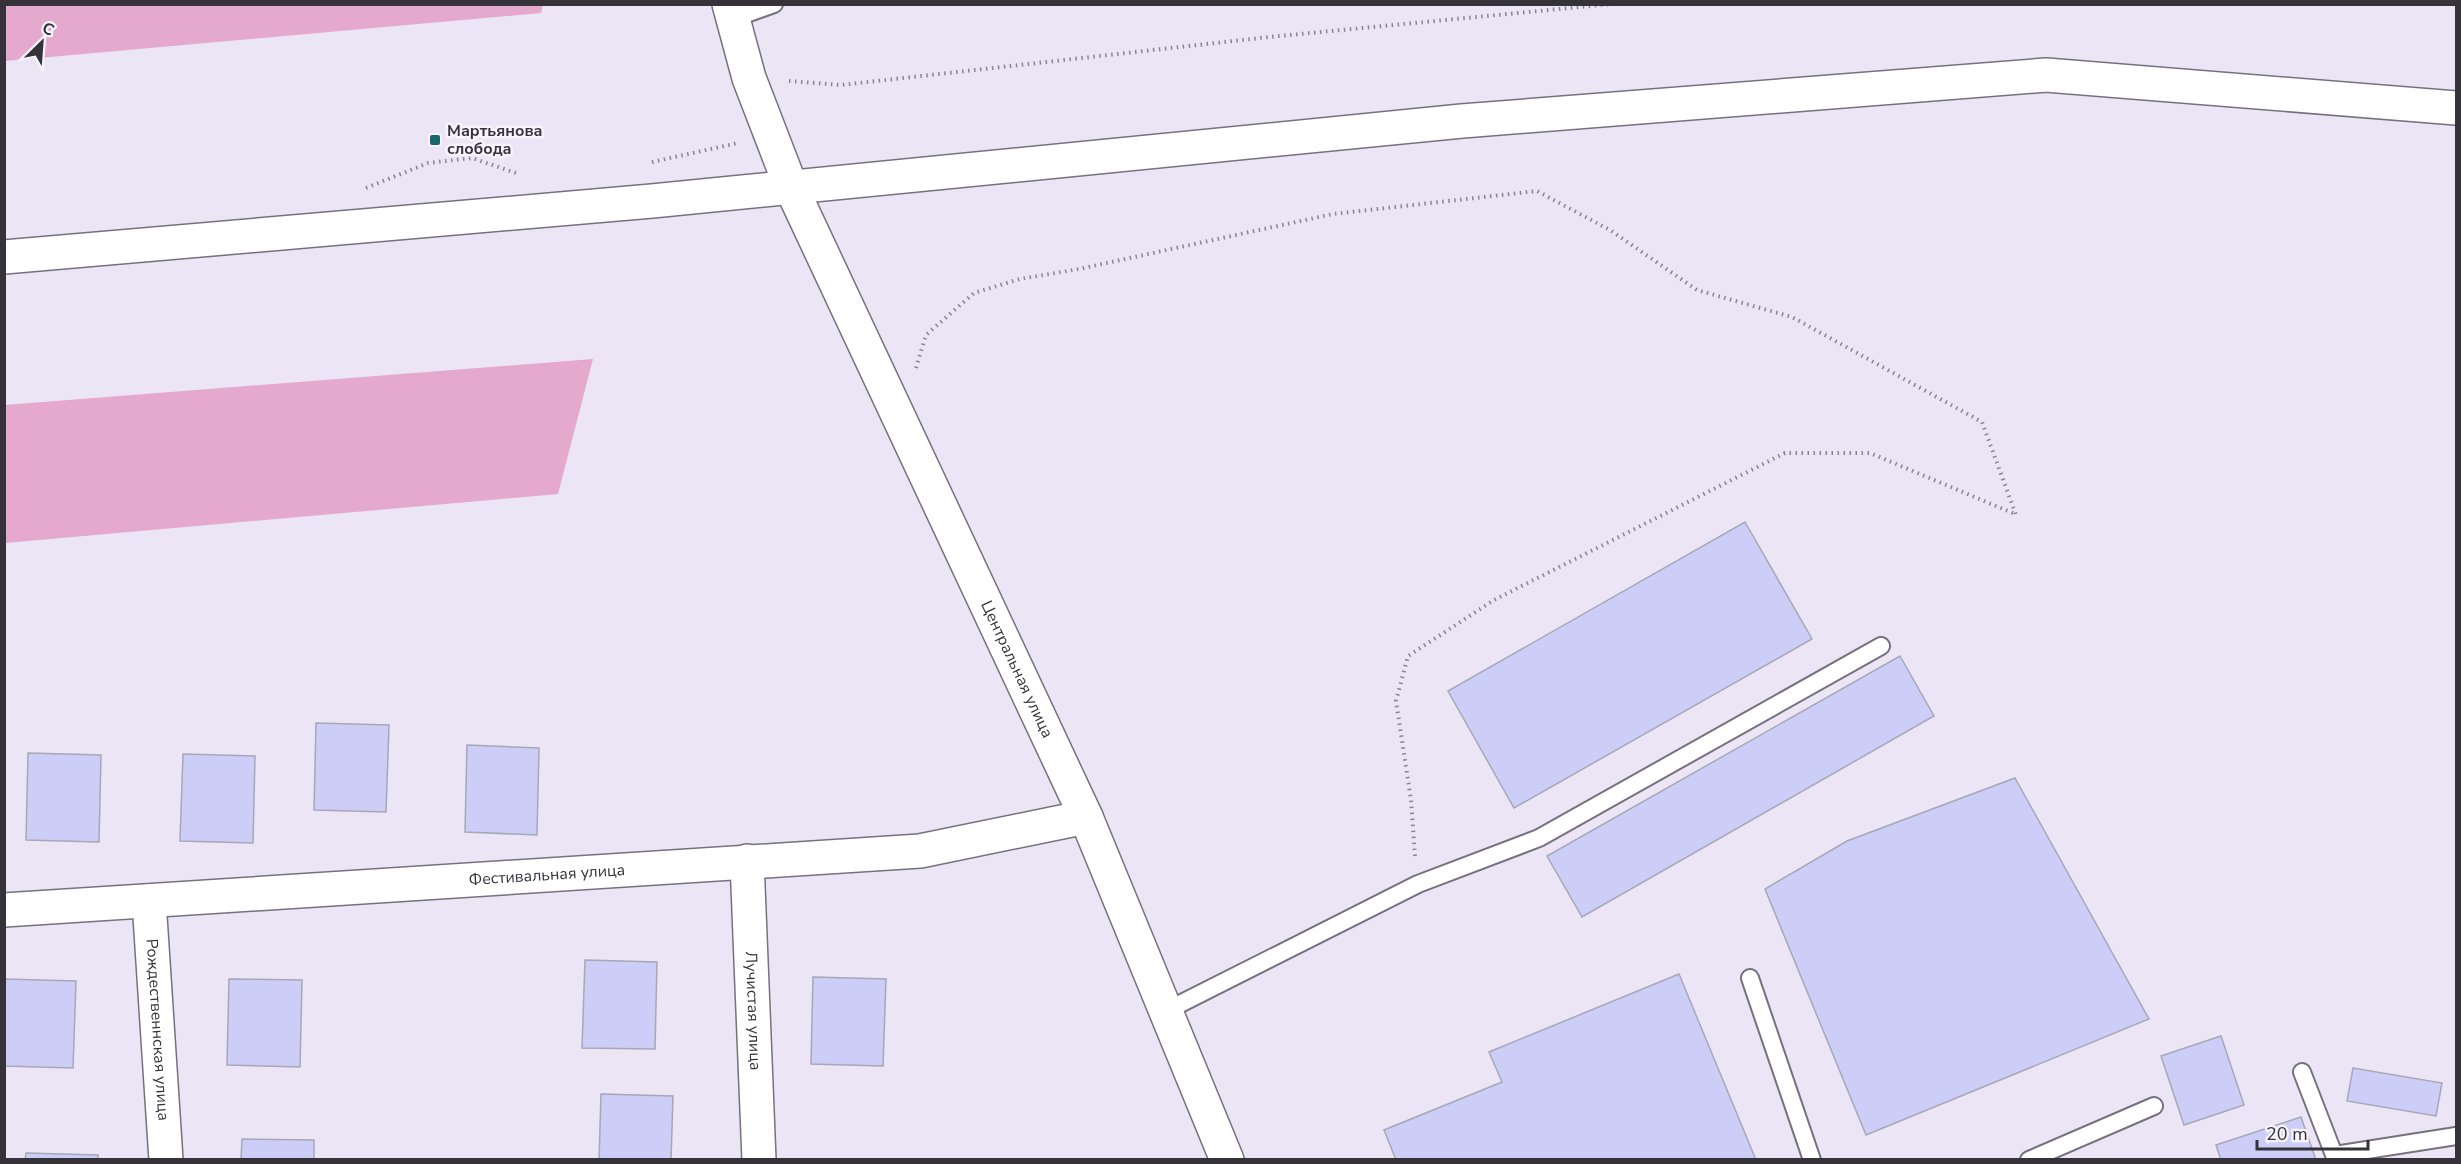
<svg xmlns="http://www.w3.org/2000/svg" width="2461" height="1164" font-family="'Nunito Sans',sans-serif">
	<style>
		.green { fill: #e4a9cc }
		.building { fill: #cccef8; stroke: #a6a7b7; stroke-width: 1.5 }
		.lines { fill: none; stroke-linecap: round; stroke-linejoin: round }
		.lane-casing { stroke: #76717f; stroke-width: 20 }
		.street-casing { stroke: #76717f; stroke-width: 36 }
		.primary-casing { stroke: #76717f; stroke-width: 36 }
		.path { stroke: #898590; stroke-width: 4; stroke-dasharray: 1.5 4.5; stroke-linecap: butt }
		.lane { stroke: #fff; stroke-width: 16 }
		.street { stroke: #fff; stroke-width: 33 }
		.primary { stroke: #fff; stroke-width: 33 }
		.poi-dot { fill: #19676b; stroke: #f7f4fd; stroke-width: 2 }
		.labels { text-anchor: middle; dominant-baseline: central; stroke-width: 5; stroke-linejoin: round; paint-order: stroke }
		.poi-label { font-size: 16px; font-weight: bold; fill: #353339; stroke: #f7f4fd; text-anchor: start }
		.street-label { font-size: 16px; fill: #353339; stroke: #f7f4fd }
	</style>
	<rect width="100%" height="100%" fill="#ebe5f5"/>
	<g class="green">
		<polygon points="5,4 543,4 543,5 541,13 5,61"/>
		<polygon points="593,359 558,494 5,543 5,405"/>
	</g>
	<g class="building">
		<polygon points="1745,522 1812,639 1514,808 1448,691"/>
		<polygon points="1900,656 1934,716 1582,917 1547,856"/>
		<polygon points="316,723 389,725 386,812 314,810"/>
		<polygon points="467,745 539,748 537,835 465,832"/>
		<polygon points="28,753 101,755 99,842 26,840"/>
		<polygon points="183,754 255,756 253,843 180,841"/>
		<polygon points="2015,778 2149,1019 1866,1135 1765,889 1847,841"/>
		<polygon points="585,960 657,962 655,1049 582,1048"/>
		<polygon points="1679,974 1756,1160 1396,1160 1384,1130 1502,1082 1489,1052"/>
		<polygon points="813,977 886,979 883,1066 811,1064"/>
		<polygon points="4,979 76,981 73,1068 4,1066"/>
		<polygon points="229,979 302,980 300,1067 227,1065"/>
		<polygon points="2221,1036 2244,1105 2184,1125 2161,1056"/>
		<polygon points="2353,1068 2442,1083 2436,1116 2347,1101"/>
		<polygon points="601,1094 673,1096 671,1160 599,1160"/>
		<polygon points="2301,1117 2316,1160 2221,1160 2216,1145"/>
		<polygon points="242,1139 314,1140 314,1160 241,1160"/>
		<polygon points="26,1153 98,1155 98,1160 25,1160"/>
	</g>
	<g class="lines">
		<defs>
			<g id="lane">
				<polyline points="732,19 774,4"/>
				<polyline points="1750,978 1812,1160"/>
				<polyline points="1166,1011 1418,884 1539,838 1881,646"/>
				<polyline points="2302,1072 2336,1160"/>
				<polyline points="2335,1155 2456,1136"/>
				<polyline points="2029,1160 2154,1106"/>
			</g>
			<g id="street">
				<path id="s1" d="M729 4 749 78 791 187 1086 817 1227 1160"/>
				<path id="s2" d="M747 861 759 1160"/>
				<path id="s3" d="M149 901 166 1160"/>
				<path id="s4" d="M4 910 920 851 1086 817"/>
			</g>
			<polyline id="primary" points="4,257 652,201 1462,121 2046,75 2456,108"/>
		</defs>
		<use href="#lane" class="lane-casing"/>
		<use href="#street" class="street-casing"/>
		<use href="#primary" class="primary-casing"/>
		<g class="path">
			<polyline points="789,81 841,85 1269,37 1611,4"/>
			<polyline points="652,162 738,143"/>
			<polyline points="366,188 428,163 472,158 519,174"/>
			<polyline points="916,368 926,335 974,293 1020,279 1079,269 1333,214 1537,191 1610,230 1697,290 1792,317 1982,422 2016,515"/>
			<polyline points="1415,856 1411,800 1396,701 1408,656 1494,600 1785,453 1870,453 2015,514"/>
		</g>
		<use href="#lane" class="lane"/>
		<use href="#street" class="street"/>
		<use href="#primary" class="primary"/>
	</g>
	<rect class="poi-dot" x="429" y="134" width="12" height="12" rx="3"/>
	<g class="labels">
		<g class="poi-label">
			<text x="447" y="131">Мартьянова<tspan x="447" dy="18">слобода</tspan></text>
		</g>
		<g class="street-label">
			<text stroke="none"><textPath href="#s1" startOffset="726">Центральная улица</textPath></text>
			<text stroke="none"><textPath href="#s4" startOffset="544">Фестивальная улица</textPath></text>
			<text stroke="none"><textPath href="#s2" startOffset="150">Лучистая улица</textPath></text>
			<text stroke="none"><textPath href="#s3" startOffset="129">Рождественнская улица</textPath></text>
		</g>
	</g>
	<rect width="2461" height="1164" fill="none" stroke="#353339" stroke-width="12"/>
	<g transform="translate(42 42) rotate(25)" stroke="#f7f4fd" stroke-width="4.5" paint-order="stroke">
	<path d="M0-4.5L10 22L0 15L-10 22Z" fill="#353339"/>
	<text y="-9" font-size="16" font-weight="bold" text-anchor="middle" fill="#353339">С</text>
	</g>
	<path d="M2257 1140v9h111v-9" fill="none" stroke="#353339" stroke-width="3"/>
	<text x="2266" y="1140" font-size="18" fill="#353339" stroke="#f7f4fd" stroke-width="4.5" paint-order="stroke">20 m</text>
</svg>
